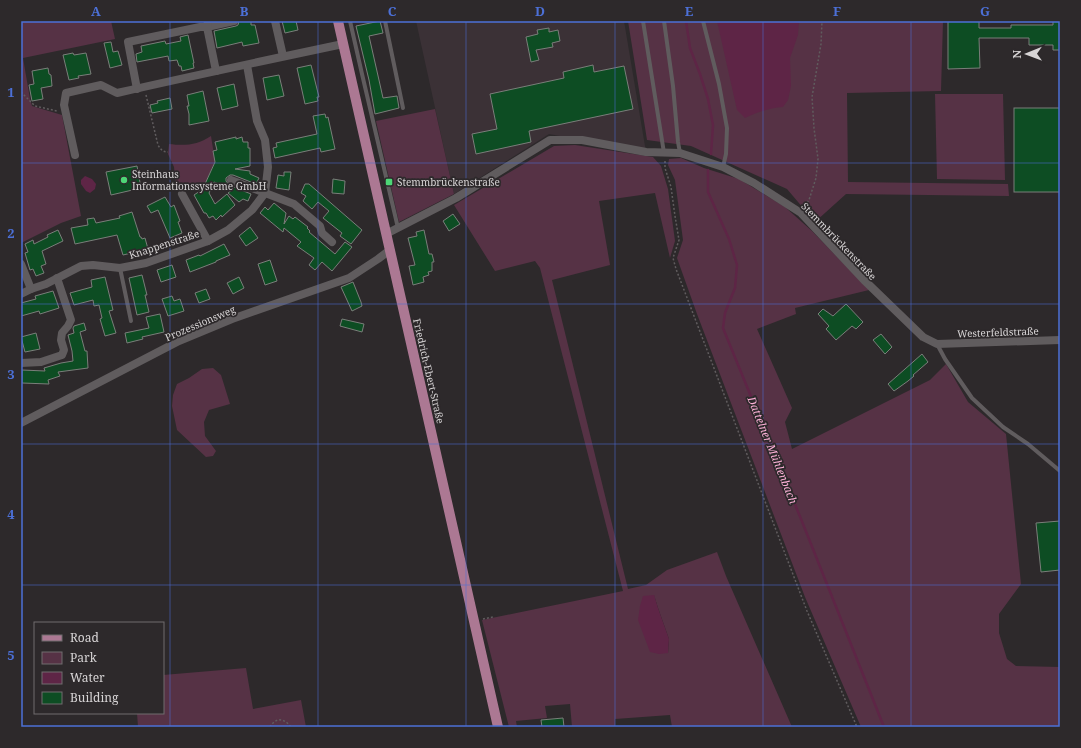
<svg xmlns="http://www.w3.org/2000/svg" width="1081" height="748" font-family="'Noto Serif',serif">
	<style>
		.built { fill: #3b3136 }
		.green { fill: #563245; fill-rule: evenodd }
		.water { fill: #5e2546 }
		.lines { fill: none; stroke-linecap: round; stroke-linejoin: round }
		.stream { stroke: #5e2546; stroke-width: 2.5 }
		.building { fill: #0d4d23; stroke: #7a7e7a }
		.path { stroke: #605c5e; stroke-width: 1.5; stroke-dasharray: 2 2; stroke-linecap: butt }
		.service { stroke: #605c5e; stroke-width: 4 }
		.minor { stroke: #605c5e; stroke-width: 8 }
		.primary { stroke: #ac7893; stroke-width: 10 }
		.grid { fill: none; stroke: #4c70d7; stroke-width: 1; stroke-opacity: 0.55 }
		.poi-dot { fill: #4dd676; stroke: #2d292b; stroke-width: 1.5 }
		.labels { text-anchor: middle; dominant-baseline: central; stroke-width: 3.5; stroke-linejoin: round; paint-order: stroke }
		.poi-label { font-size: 10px; fill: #d7d4d5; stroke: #2d292b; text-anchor: start }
		.street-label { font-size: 10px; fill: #d7d4d5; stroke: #2d292b }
		.water-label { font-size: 11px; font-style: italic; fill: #faafd5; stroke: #2d292b }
		.neatline { fill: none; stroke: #4c70d7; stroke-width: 1.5 }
		.grid-label { font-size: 13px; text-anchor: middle; font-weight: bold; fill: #4c70d7 }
	</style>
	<rect width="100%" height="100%" fill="#2d292b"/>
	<polygon class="built" points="416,21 624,21 646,152 549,134 454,194"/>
	<g class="green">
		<polygon points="21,21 111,21 115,39 23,58 30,99 32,106 62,115 81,216 61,223 21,243"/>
		<polygon points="628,21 943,21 941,91 847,93 848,182 1008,184 1009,196 846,194 815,222 787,189 691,146 647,140"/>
		<polygon points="935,94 1003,94 1005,180 937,179"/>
		<polygon points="435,109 454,194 399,222 376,121"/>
		<path d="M211 136 215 161 205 184 192 191 190 187 180 193 176 187 174 167 168 154 169 144C186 146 197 145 211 136Z"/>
		<path d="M575 145 653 157 661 166 668 189 675 241 670 258 655 193 599 201 610 265 552 280 628 589 646 585 667 570 717 552 726 576 792 727H672L670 715 615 719V726L614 727H572L570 704 545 706 547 718 516 721 517 727H509L482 620 623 591 540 268 535 261 495 271 454 205 554 146ZM654 595 658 608 669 639 668 653Z"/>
		<polygon points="681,158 704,168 739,179 785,207 812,231 869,290 795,308 796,314 757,329 792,408 785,422 792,449 930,380 946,364 968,402 1006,434 1021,584 999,614 999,633 1007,659 1016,666 1060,667 1060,727 861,727 805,597 697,314 677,258 683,240 675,180 668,165 669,159"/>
		<polygon points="213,368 221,375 230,404 209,410 204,422 205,436 216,451 213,456 206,457 177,430 172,406 173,395 177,384 189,378 202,369"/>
		<polygon points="246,668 253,709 301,700 306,727 138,727 137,713 163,713 163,675"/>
	</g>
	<g class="water">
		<path d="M717 21H799L798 35 790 58 791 86 788 100 783 107C769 108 758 112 745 118L737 110Z"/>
		<polygon points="85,176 92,179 96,184 95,189 90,193 86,191 81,184 81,180"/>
		<polygon points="654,595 658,608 669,639 668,653 659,654 650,652 638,620 640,606 643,596"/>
	</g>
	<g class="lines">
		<g class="stream">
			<polyline points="686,21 690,48 700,74 708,99 713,125 711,154"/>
			<polyline points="708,170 708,192 729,239 737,265 735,288 725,313 723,328 801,519 884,727"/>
		</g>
	</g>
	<g class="building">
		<polygon points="239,21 251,21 251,25 255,25 259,43 243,46 242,42 217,48 214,31 236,26 238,25"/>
		<polygon points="282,21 296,21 298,30 285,33"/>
		<polygon points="380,21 383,33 369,36 381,89 383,98 397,96 399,108 375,114 369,80 356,26"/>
		<polygon points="948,21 979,21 979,28 1011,28 1011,25 1053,25 1053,21 1060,21 1060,50 1053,50 1053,45 1029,45 1029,38 979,38 980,68 948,69"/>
		<polygon points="549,28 549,32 558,30 560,41 552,43 553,47 536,50 539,60 531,62 526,37 538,34 537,30"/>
		<polygon points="188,35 194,63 193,63 194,68 182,71 181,66 179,66 177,60 169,61 168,56 137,62 136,54 142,52 141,46 165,41 166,44 181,41 180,37"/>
		<polygon points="111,42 113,52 118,51 122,65 110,68 104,43"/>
		<polygon points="73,53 74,55 86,53 91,74 78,76 79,78 69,80 63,55"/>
		<polygon points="311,65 319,97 317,97 318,101 305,104 297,68"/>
		<polygon points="593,65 594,72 624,66 633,109 529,131 531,142 476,154 472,134 497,129 490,94 564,78 563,72"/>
		<polygon points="48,68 49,74 51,75 52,86 41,88 43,99 32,101 29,85 34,84 32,71"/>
		<polygon points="279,75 284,96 267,100 263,78"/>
		<polygon points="234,84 238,106 222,110 217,88"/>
		<polygon points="203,91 209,121 189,125 189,114 187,106 189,106 187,95"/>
		<polygon points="170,98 172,109 152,113 150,105 158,103 157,101"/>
		<rect x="1014" y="108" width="46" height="84"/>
		<polygon points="325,114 326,118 328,117 335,149 321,152 320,148 275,158 273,148 277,147 276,143 317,134 313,116"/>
		<polygon points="236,137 236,139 242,137 243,142 248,142 248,148 250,148 250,166 235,169 250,171 250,174 259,178 256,184 233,175 230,175 226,178 226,181 229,185 251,194 248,201 243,199 239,202 228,193 232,190 214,182 209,193 215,204 227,194 235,205 222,217 221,215 216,220 213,216 209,218 206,213 204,213 194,195 200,191 199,188 205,184 215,162 213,151 217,150 215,142"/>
		<polygon points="137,166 141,188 111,195 106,172"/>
		<polygon points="284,172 291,172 289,190 276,188 278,175 284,176"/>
		<polygon points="333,179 345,181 344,194 332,193"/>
		<polygon points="305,184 309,184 362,230 351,244 340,236 342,233 323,218 329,211 318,202 312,209 303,201 306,196 301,193"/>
		<polygon points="165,197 171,207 174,205 180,221 178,222 182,233 170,238 158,210 151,213 147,206"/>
		<polygon points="274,203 286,213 284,224 289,216 293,219 295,217 308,227 307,228 310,231 309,232 335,254 345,242 352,247 332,271 322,262 315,270 309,265 314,258 297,246 301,242 284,228 283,232 260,213 265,207 268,210"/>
		<polygon points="132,212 140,237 141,237 142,239 145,238 148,249 123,255 117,235 75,244 71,228 88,225 87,219 94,218 96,223 120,218 119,216"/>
		<polygon points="453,214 460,224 449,231 443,221"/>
		<polygon points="250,227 258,238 246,246 239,236"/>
		<polygon points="58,230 63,241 42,251 46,264 41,266 44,273 36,276 33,269 30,270 25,253 28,252 25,244 33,240 34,244 48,237 47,235"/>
		<polygon points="424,230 429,254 432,254 434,262 432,262 432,271 428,272 429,275 423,277 424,282 413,285 409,266 415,265 408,238 417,236 416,232"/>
		<polygon points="224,244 230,255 216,261 216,262 190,272 186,260 199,255 200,256"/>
		<polygon points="270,260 277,281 265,285 258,264"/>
		<polygon points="172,265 176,277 161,282 157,270"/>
		<polygon points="142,275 147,295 145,295 149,312 137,315 129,278"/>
		<polygon points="105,277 113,310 109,311 116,333 105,336 100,319 102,318 99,305 94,306 93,300 74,305 70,293 92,287 91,280"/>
		<polygon points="239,277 244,288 233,294 227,283"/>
		<polygon points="353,282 361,302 362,306 352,311 341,287"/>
		<polygon points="206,289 210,299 199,303 195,293"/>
		<polygon points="53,291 59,308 40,314 39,311 21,316 21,303 36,299 35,296"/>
		<polygon points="172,296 174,301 180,299 184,311 168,316 162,299"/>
		<polygon points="846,304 863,322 856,329 852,326 836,340 826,329 829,326 818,314 823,309 833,316"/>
		<polygon points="160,314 164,332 142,337 143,339 127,343 125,333 149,328 146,317"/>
		<polygon points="342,319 364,324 362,332 340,326"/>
		<polygon points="84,323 86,330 80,332 85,351 87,351 88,368 58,372 60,376 48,380 49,384 22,383 22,370 45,371 44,368 61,363 73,361 72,351 68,335 74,333 73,328 74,326"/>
		<polygon points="36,333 40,349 25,352 21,337"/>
		<polygon points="881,334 892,347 885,354 873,340"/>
		<polygon points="922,354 928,362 913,375 914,376 908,381 894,391 888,384"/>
		<polygon points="1060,521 1060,570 1041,572 1036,523"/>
		<polygon points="563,718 564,727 542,727 541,720"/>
	</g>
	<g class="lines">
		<g class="path">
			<polyline points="21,26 23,21"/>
			<polyline points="21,92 35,106 57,111"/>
			<path d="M146 95 158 145C161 150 163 152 168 152"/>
			<polyline points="665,161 665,168 671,187 675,216 679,240 673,258 676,269 807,611 857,727"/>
			<polyline points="805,206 809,200 816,178 818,159 814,128 812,97 821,44 822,21"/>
			<polyline points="483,619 493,617"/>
			<path d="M270 727C276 717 284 718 291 727"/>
		</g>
		<g class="service">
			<polyline points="350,21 362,74 398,228"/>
			<polyline points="385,21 403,108"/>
			<polyline points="643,21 664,153"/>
			<polyline points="664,21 673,86 678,142 680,153"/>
			<polyline points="703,21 719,84 727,128 726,154 723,167"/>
			<polyline points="120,268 131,321"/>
			<polyline points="937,344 945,359 972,398 1003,427 1028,444 1060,471"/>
		</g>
		<g class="minor">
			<polyline points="275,21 283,56"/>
			<polyline points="216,71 207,27 234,21"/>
			<polyline points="137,89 128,42 200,27 207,27 208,21"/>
			<path d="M75 155 64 105 66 93 101 85 117 93C192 76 267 60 343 44"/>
			<polyline points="231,180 294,204 320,226 322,233 332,242"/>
			<polyline points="182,194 208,241"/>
			<polyline points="386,234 456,198 550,140 582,140 646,152 680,153 723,167 754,183 801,213 864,280 923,337 937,344 1060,340"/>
			<polyline points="21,264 31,289"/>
			<polyline points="21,294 31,289 46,284 81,266 93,265 120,268 146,263 208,241 228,230 252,210 265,193 268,167 265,140 257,121 247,65"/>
			<polyline points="21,363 41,362 62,355 64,350 61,340 62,333 68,326 71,320 57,278"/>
			<polyline points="21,423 179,341 232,319 349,278 378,259 390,250"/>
		</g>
		<polyline class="primary" points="338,21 498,727"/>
	</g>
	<path class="grid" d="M170 21V727M318 21V727M466 21V727M615 21V727M763 21V727M911 21V727M21 163H1060M21 304H1060M21 444H1060M21 585H1060"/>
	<g class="poi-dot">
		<circle cx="124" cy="180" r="4"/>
		<rect x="385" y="178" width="8" height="8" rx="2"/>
	</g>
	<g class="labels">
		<g class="poi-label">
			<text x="132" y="174">Steinhaus<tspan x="132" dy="12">Informationssysteme GmbH</tspan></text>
			<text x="397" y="182">Stemmbrückenstraße</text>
		</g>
		<g class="street-label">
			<text transform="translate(839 241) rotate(46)">Stemmbrückenstraße</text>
			<text transform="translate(164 244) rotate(-18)">Knappenstraße</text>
			<text transform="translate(200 323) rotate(-23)">Prozessionsweg</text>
			<text transform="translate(998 332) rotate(-2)">Westerfeldstraße</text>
			<text transform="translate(429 371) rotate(77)">Friedrich-Ebert-Straße</text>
		</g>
		<g class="water-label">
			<text transform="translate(773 450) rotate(68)">Dattelner Mühlenbach</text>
		</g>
	</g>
	<rect width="1081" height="748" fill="none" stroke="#2d292b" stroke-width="44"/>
	<rect x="34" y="622" width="130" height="92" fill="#2d292b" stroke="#716d6f"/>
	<rect x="42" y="635" width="20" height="6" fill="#ac7893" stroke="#716d6f"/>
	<text x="70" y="642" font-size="12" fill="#d7d4d5">Road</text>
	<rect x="42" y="652" width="20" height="12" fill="#563245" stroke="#716d6f"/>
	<text x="70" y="662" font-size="12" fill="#d7d4d5">Park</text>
	<rect x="42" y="672" width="20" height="12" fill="#5e2546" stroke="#716d6f"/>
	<text x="70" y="682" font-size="12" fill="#d7d4d5">Water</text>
	<rect x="42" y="692" width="20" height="12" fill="#0d4d23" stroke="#716d6f"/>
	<text x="70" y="702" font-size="12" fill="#d7d4d5">Building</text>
	<g transform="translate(1027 54) rotate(269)" stroke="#2d292b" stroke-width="3" paint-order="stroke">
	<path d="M0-3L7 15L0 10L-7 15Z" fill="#d7d4d5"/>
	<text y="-6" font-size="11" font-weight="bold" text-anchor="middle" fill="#d7d4d5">N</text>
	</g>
	<rect x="22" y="22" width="1037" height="704" class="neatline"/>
	<g class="grid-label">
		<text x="96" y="16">A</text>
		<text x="244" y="16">B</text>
		<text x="392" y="16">C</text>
		<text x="540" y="16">D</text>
		<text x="689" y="16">E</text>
		<text x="837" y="16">F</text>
		<text x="985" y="16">G</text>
		<text x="11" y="97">1</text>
		<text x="11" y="238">2</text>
		<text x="11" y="379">3</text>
		<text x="11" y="519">4</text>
		<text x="11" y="660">5</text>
	</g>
</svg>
